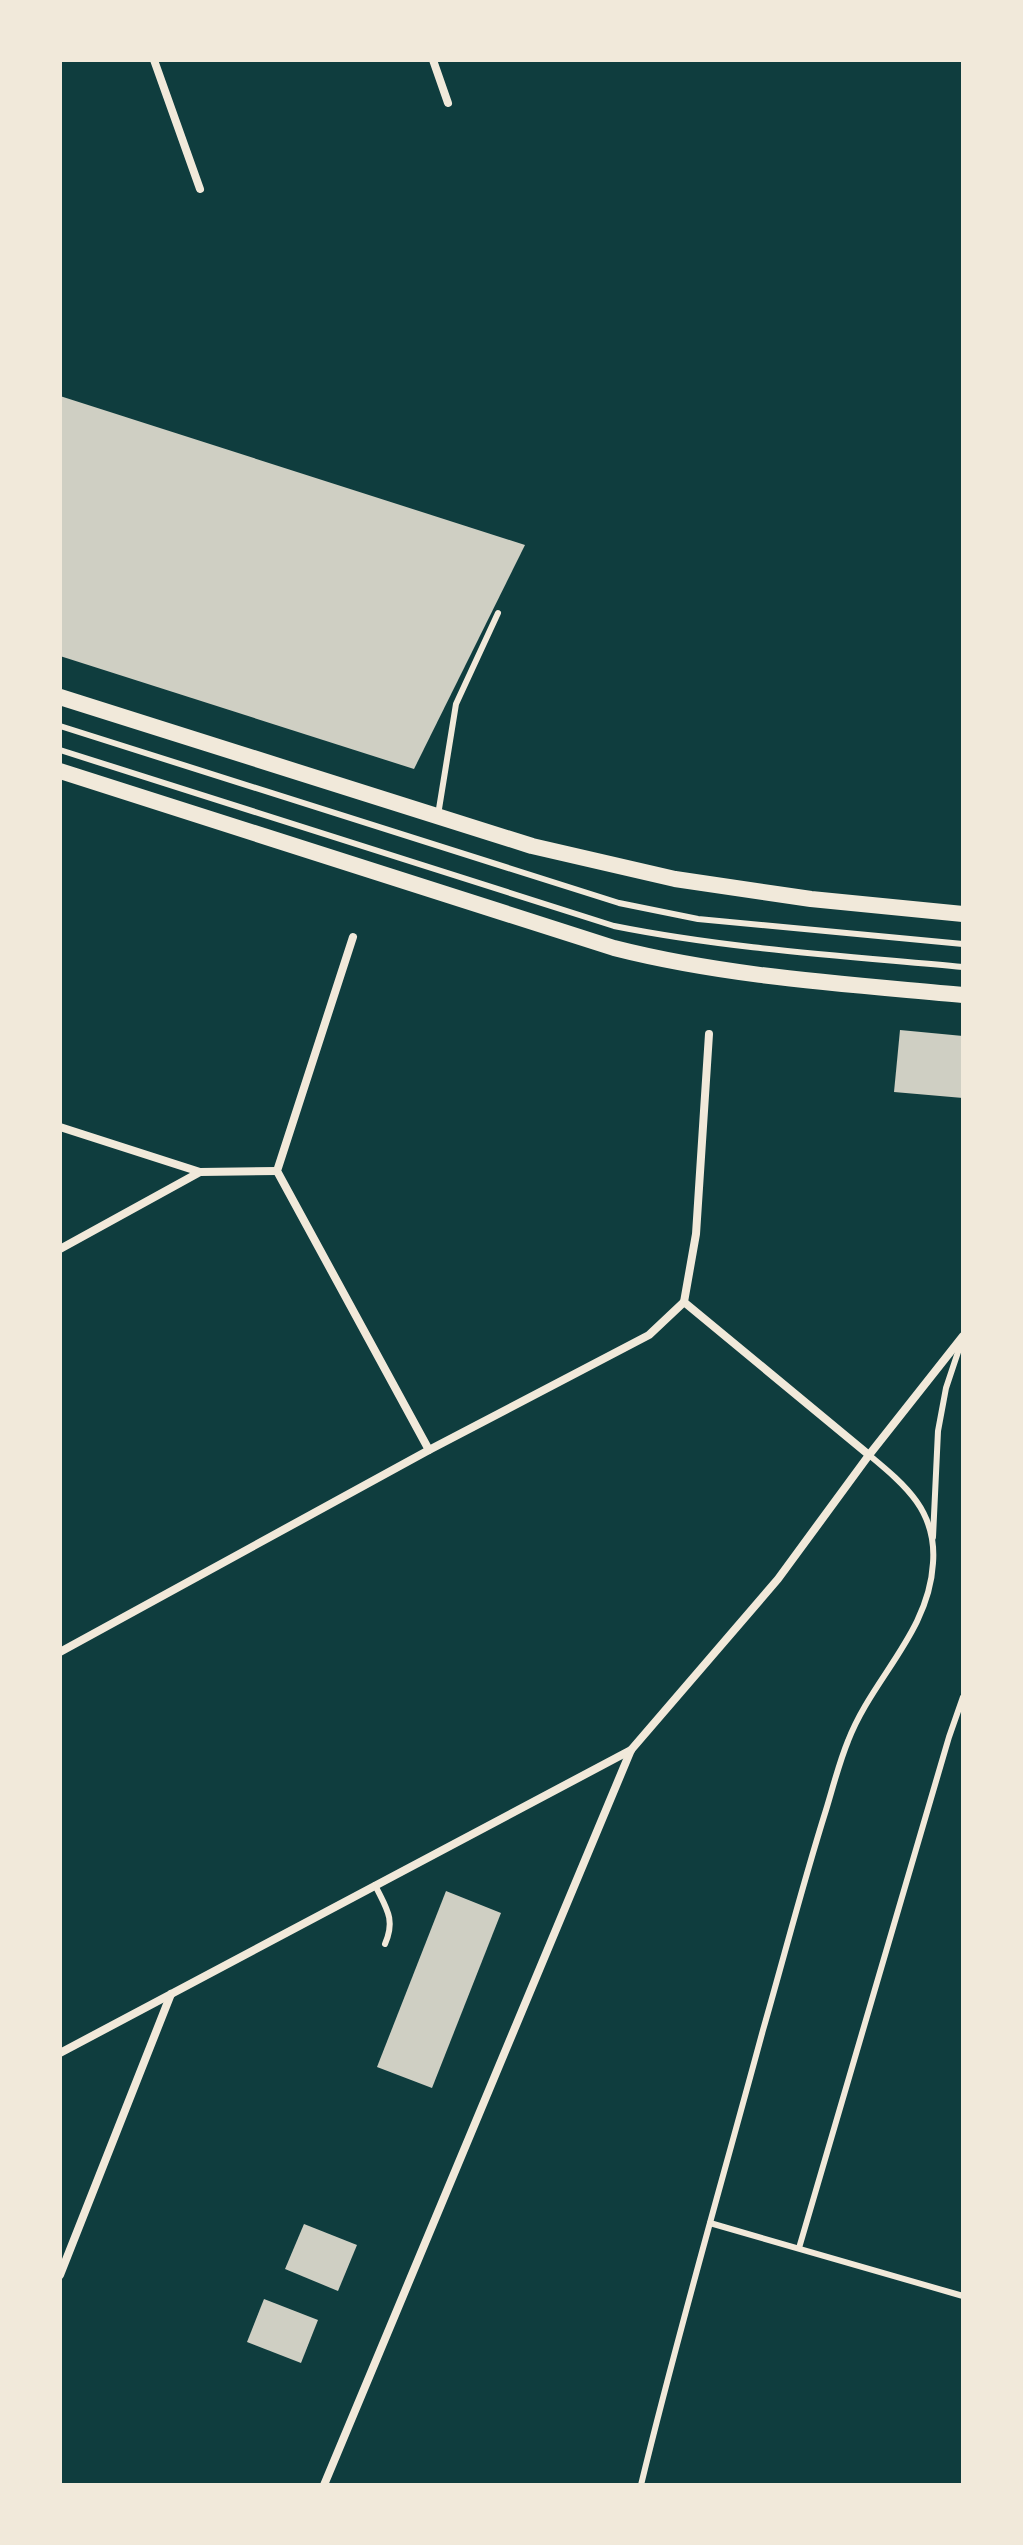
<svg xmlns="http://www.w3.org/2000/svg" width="1023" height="2545" font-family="Bitter,serif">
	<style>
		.building { fill: #cfcfc3 }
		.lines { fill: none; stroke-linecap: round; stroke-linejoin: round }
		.service { stroke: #f1e9da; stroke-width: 6 }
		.minor { stroke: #f1e9da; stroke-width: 8 }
		.secondary { stroke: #f1e9da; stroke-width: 16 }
	</style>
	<rect width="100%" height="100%" fill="#0f3d3e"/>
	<g class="building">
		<polygon points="60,396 525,545 414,769 60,656"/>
		<polygon points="900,1030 963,1036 963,1098 894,1092"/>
		<polygon points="446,1891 501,1913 432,2088 377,2067"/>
		<polygon points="304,2224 357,2245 338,2291 285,2269"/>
		<polygon points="264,2299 318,2320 301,2363 247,2342"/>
	</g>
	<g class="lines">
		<g class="service">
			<polyline points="60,726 619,903 698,919 963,944"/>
			<path d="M60 750 614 926C729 949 846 956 963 967"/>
			<polyline points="438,815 456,704 498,613"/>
			<polyline points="933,1537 938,1431 946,1388 961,1343"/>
			<path d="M375 1885C386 1908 396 1919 385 1944"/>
			<polyline points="710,2223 963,2296"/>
			<polyline points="799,2248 949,1737 963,1697"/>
			<path d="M641 2485C678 2332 722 2182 763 2030 784 1957 803 1883 826 1810 833 1787 839 1763 848 1741 872 1678 929 1633 933 1563 937 1511 905 1485 869 1455"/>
		</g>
		<g class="minor">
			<polyline points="154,60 200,189"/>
			<polyline points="433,60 448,103"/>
			<polyline points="353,937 277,1171 429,1450"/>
			<polyline points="709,1034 696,1234 684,1302 869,1455"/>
			<polyline points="60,1127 200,1172"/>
			<polyline points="60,1249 200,1172 277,1171"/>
			<polyline points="60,1652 429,1450 649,1335 684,1302"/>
			<polyline points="60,2053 631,1750"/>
			<polyline points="60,2275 171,1994"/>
			<polyline points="324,2485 631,1750 778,1579 869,1455 963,1336"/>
		</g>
		<g class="secondary">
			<polyline points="60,697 532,846 675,879 811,899 963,914"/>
			<path d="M60 771 614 948C728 977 847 984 963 995"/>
		</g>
	</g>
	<rect width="1023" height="2545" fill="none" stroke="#f1e9da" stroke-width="124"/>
</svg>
